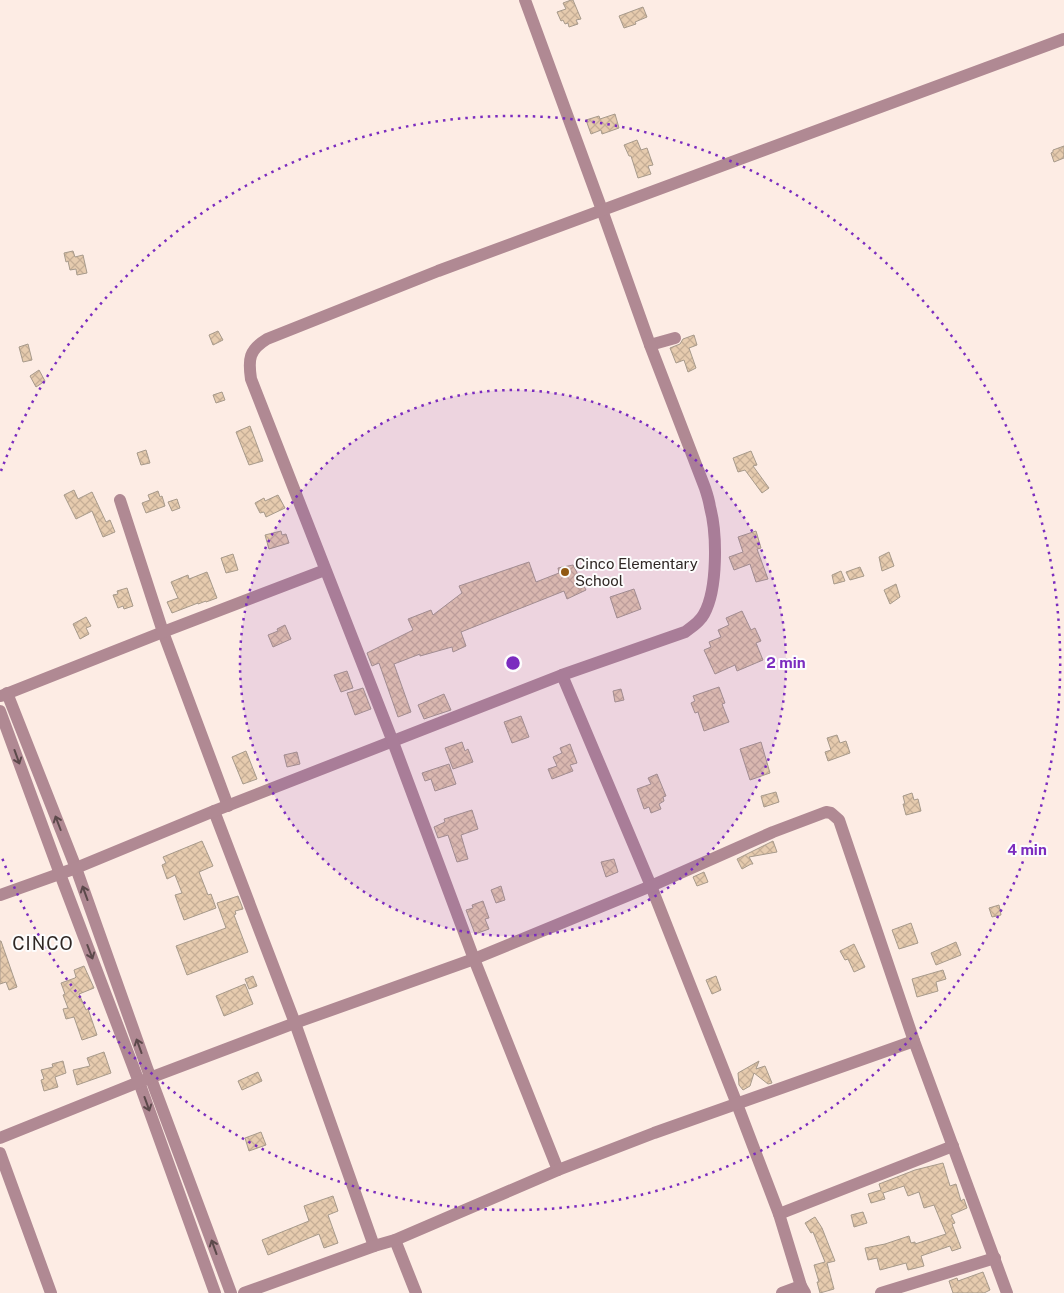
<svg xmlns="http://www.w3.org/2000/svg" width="1064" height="1293" font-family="'Public Sans',sans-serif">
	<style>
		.building { fill: url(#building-cross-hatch); stroke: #a79a8b }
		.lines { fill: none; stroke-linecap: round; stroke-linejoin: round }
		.minor { stroke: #b08993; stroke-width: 12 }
		.oneway { stroke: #5c494b }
		.ring { fill: none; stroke: #7b2cbf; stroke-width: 2.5; stroke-dasharray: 2.5 5 }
		.poi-dot { fill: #915912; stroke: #fdfdfd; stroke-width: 2 }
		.labels { text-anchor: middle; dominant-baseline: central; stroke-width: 4; stroke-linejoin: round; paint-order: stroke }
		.poi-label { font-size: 15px; fill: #2f2724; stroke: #fdfdfd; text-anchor: start }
		.quarter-label { font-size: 18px; letter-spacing: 1px; fill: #2f2724; stroke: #fdfdfd }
		.centre { fill: #7b2cbf; stroke: #fdfdfd; stroke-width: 2.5 }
		.ring-label { font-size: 15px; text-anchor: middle; font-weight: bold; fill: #7b2cbf; stroke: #fdfdfd; stroke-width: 4; stroke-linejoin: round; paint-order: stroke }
	</style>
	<defs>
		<pattern id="building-cross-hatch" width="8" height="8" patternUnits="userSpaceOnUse" patternTransform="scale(1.25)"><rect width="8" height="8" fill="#e6cbae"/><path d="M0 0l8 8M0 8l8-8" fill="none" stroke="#c6ae96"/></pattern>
	</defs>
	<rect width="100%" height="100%" fill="#fdece4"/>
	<g class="building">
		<polygon points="571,0 573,0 581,19 576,20 578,24 569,27 568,23 565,24 563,20 561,21 557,12 566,9 563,3"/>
		<polygon points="643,7 647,17 635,22 636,24 624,28 619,16"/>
		<polygon points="615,114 619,128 602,134 601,130 591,134 586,120 599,116 600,119"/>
		<polygon points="637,140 641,150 647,148 653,165 648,166 651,174 638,178 631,156 629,156 624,145"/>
		<polygon points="1064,146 1064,158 1054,162 1051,153 1053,152 1053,150"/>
		<polygon points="73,251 75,257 83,255 87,273 77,275 76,269 70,270 68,261 66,262 64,253"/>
		<polygon points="218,331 223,340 213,345 209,335"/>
		<polygon points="694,335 697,345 689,348 696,368 688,372 684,360 676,363 670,348 680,344 683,339"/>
		<polygon points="28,344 32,360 23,362 19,347"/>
		<polygon points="39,370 45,381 36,387 30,376"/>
		<polygon points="222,392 225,400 216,403 213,395"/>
		<polygon points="250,426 263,461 249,465 236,432"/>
		<polygon points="146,450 150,463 141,465 137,453"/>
		<polygon points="751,451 757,465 753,466 769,488 762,493 745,470 738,472 733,458"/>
		<polygon points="74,490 78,499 92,492 106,522 110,520 115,532 103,537 92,511 76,519 64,495"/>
		<polygon points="158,491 160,497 162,496 165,506 146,513 142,503 150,500 148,495"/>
		<polygon points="278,495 285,508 266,517 264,512 260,513 255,503 264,498 265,501"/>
		<polygon points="177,499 180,508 172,511 168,502"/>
		<polygon points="281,531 282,535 286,534 289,543 269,549 265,535"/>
		<polygon points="756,531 761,548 757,549 768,579 756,582 750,564 734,570 729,557 743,552 738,537"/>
		<polygon points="889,552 894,566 882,571 879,557"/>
		<polygon points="233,554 238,570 226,573 221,558"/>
		<polygon points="529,562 536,582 559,573 558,568 573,565 586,590 567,599 564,591 461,632 466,646 453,652 452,647 420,656 420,654 394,664 411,712 398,717 379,663 372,666 367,653 413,630 408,619 431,610 433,615 462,593 459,586"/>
		<polygon points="860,567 864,576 850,580 846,572"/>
		<polygon points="841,571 845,581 834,584 832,575"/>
		<polygon points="207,572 217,598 206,602 206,601 198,604 198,603 172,613 167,602 178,598 171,582 188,575 189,579"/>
		<polygon points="896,584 900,597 890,604 884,590"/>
		<polygon points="127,588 133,606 124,609 123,606 118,608 113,595 118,594 117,591"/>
		<polygon points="634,589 641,609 617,618 610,597"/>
		<polygon points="742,611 751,630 755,628 761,641 756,643 763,660 737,671 735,665 715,674 704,650 711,647 709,642 721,637 718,630 729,625 726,618"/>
		<polygon points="86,617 91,626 86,628 89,634 80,639 73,624"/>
		<polygon points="285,625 291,639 273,647 268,635 278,631 277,629"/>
		<polygon points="347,671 353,688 341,692 334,675"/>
		<polygon points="719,687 725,703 722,704 729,722 704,731 698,712 695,713 691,703 695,701 693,696"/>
		<polygon points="363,688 371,709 355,715 347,693"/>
		<polygon points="621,689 624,700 615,702 613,691"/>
		<polygon points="444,694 451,710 424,719 418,705"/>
		<polygon points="521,716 529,737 512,743 504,722"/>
		<polygon points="837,735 840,743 846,741 850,753 828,761 825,752 831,750 827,738"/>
		<polygon points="462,742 465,751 468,749 473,762 453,769 445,748"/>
		<polygon points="761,742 770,773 750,780 740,749"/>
		<polygon points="570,744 577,763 570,765 573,771 552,779 548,769 557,766 553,757 562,753 560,748"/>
		<polygon points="246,751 257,779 243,784 232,757"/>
		<polygon points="297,752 300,764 287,767 284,755"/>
		<polygon points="449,764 456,784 435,791 431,779 425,781 422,773"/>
		<polygon points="657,774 666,796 663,797 664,801 659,804 661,809 651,813 649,807 644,809 637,789 651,784 648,778"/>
		<polygon points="776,792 779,802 764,807 761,796"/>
		<polygon points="912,793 914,800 918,799 921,811 906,815 903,804 905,804 903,796"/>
		<polygon points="472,810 478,829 461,835 468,859 457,862 448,835 438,838 434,827 445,822 444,819"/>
		<polygon points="202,841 213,866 199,872 208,895 211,894 216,908 184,920 175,895 182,893 175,875 167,879 162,865 166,863 163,857"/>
		<polygon points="773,841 777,852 749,857 753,864 751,864 742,869 737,859"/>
		<polygon points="614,859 618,872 606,877 601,862"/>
		<polygon points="704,872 708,882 697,886 693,877"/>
		<polygon points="501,886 505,900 496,903 491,890"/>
		<polygon points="238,896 243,909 235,911 236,914 234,915 248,952 187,975 176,946 226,928 217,903"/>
		<polygon points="483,901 489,918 485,919 489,929 475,934 466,910 473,908 472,905"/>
		<polygon points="999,905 1001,915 992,917 989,908"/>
		<polygon points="911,923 918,943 899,949 892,930"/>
		<polygon points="0,941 1,941 17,987 9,990 6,982 0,984"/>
		<polygon points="956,942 961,955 936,965 931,953"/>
		<polygon points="854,944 865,967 854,972 848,959 845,960 840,951"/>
		<polygon points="84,966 94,988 79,994 86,1010 88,1009 97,1035 82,1040 74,1017 66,1019 63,1009 68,1008 63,995 65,994 61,983 75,978 76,977 74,970"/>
		<polygon points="943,970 946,979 936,982 938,991 917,997 912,979"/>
		<polygon points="253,976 257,986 249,989 245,979"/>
		<polygon points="716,976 721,990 712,994 706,980"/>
		<polygon points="245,984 253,1004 224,1016 216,996"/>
		<polygon points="104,1052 111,1073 77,1085 73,1070 90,1066 87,1058"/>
		<polygon points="63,1061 66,1073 55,1077 58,1087 44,1091 41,1080 44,1079 41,1070 53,1067 52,1064"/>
		<polygon points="759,1061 756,1069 765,1066 772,1083 768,1084 754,1073 750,1086 743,1090 739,1085 738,1073"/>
		<polygon points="258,1072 262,1081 242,1090 238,1081"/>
		<polygon points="261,1132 266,1145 249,1151 245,1138"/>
		<polygon points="943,1163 950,1186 956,1184 961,1201 964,1199 967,1208 951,1215 955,1223 952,1224 961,1248 952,1251 950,1246 921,1256 924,1266 908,1270 906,1263 880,1270 877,1258 868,1260 865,1248 885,1244 909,1236 911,1243 915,1242 915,1244 946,1234 934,1205 924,1208 919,1192 908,1196 904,1186 883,1193 885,1199 871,1203 868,1194 881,1190 879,1184 915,1170"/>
		<polygon points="333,1196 338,1211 328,1215 338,1243 324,1248 319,1234 268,1255 262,1240 309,1221 304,1206"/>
		<polygon points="863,1212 867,1223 854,1227 851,1215"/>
		<polygon points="815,1217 822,1228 835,1261 827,1263 834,1289 820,1293 817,1282 819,1282 814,1265 825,1262 813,1232 811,1233 805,1223"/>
		<polygon points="983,1272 990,1290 984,1293 953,1293 949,1281 957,1278 958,1281"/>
	</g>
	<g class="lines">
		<g class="minor">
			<polyline points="650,345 675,338"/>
			<polyline points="120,500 163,632 228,806"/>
			<polyline points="562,675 651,886 737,1104 779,1214 801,1286 805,1293"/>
			<polyline points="7,693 76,868 147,1068 231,1293"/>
			<polyline points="1,696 163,632 325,570"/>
			<polyline points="0,711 60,874 139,1082 215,1293"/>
			<polyline points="214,811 295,1023 374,1246"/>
			<path d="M0 895 76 868 214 811 562 675 685 632C692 627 700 622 704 614 718 589 717 533 710 507 709 500 707 494 705 488L650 345 602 210 525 0"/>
			<polyline points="0,1138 139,1082 295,1023 474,959 651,886 773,832 826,812 831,813 839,820 914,1041 1007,1293"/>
			<polyline points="0,1153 51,1293"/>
			<path d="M558 1170 474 959 393 742 251 379C248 359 249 350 267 339L438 271 1064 39"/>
			<polyline points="779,1214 953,1146"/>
			<polyline points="395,1240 416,1293"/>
			<polyline points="244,1293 374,1246 395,1240 558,1170 654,1133 914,1041"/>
			<polyline points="782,1293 801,1286"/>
			<polyline points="881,1293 995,1258"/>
		</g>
	</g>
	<defs><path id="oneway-shaft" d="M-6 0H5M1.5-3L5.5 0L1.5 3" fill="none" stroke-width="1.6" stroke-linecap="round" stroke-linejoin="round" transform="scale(1.25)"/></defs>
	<g class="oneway">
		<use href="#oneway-shaft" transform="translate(17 757) rotate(70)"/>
		<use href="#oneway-shaft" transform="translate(58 823) rotate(-111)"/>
		<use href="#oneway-shaft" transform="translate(85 893) rotate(-110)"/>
		<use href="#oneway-shaft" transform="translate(90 952) rotate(69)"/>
		<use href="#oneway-shaft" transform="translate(139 1046) rotate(-110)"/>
		<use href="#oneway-shaft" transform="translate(147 1104) rotate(70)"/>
		<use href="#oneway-shaft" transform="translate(214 1247) rotate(-110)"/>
	</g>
	<circle cx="513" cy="663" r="273" fill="#7b2cbf" fill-opacity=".12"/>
	<g class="ring">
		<circle cx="513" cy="663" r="273"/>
		<path d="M1 471A547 547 0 1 1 1 855"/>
	</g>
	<circle class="poi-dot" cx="565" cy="572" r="5"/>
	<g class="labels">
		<g class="poi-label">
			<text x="575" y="563">Cinco Elementary<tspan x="575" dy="17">School</tspan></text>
		</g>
		<g class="quarter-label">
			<text x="43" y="943">CINCO</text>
		</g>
	</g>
	<circle cx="513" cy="663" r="8" class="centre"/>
	<g class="ring-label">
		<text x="786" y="668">2 min</text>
		<text x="1027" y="855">4 min</text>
	</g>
</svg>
